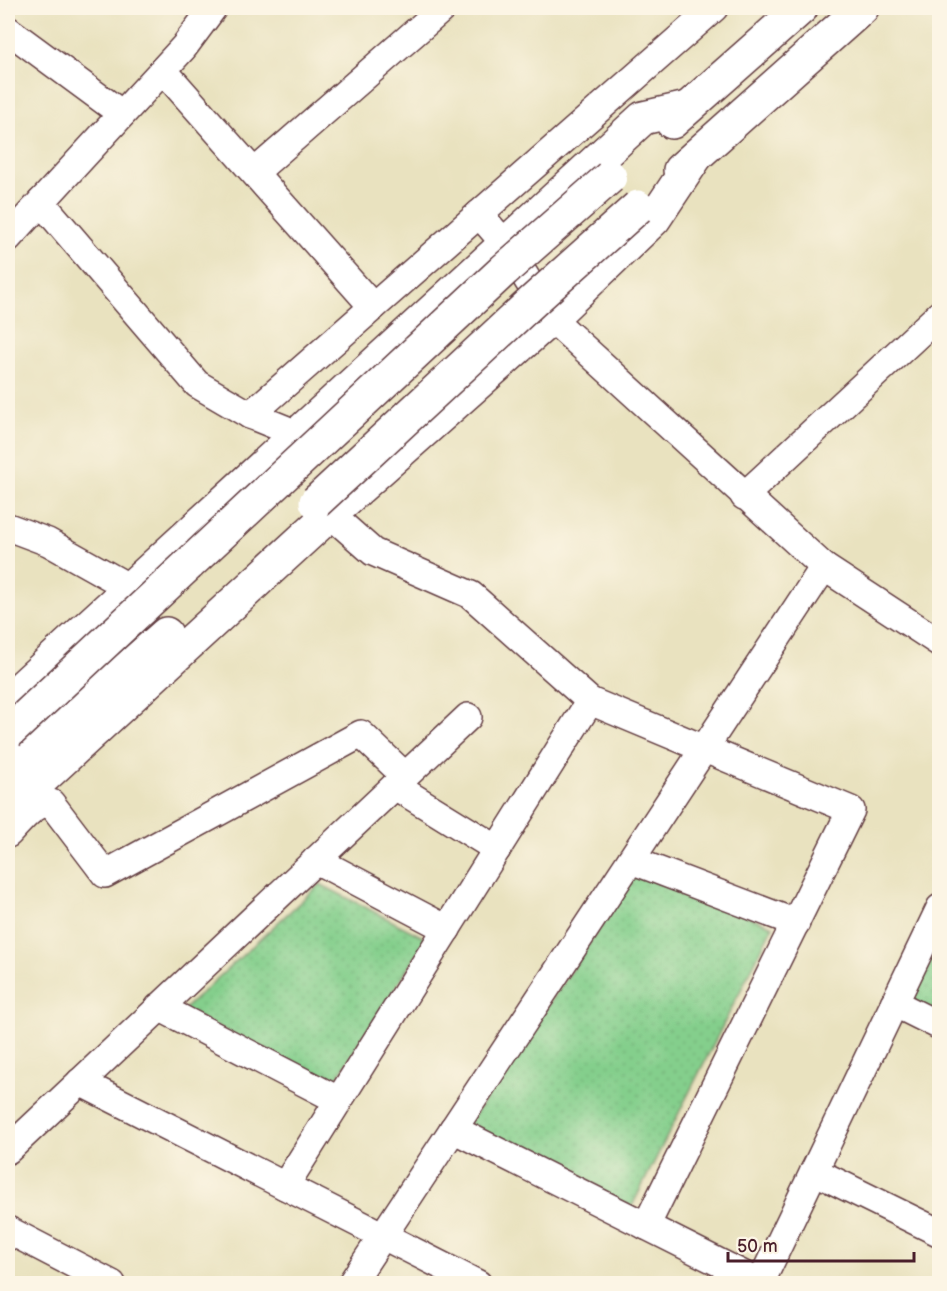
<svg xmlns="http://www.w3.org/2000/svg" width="947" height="1291" font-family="'Balsamiq Sans',sans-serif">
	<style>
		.park { fill: url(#park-dots); stroke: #67775c; stroke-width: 1.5 }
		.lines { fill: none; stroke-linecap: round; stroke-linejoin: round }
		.minor-casing { stroke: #623c41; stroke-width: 30 }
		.tertiary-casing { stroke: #623c41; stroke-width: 36 }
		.minor { stroke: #fff; stroke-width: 27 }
		.tertiary { stroke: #fff; stroke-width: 33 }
		.tertiary-bridge-casing { stroke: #623c41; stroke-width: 36; stroke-linecap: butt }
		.tertiary-bridge { stroke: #fff; stroke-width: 33 }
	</style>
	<defs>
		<pattern id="park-dots" width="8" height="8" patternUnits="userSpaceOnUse" patternTransform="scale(1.5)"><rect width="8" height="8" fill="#84cf8c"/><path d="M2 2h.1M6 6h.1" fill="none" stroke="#74b179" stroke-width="1.8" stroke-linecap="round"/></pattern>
	</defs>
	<rect width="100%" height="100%" fill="#fcf5e5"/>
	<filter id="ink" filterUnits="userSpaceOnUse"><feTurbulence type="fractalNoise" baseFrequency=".0167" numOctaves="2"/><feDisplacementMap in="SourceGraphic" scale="12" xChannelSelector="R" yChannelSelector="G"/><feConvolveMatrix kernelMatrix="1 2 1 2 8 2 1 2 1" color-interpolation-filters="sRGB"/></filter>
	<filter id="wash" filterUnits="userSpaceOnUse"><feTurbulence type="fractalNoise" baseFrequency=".008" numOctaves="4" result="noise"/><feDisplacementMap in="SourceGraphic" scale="24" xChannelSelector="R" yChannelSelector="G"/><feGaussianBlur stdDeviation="1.35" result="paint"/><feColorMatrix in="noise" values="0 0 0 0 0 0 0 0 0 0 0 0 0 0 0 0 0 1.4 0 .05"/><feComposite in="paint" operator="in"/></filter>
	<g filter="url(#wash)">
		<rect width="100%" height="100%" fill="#e9e2bf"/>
		<g class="park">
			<polygon points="636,874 773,926 628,1214 463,1132"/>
			<polygon points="320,884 427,939 333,1084 183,1010"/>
			<polygon points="939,938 939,1023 905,1005"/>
		</g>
	</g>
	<g filter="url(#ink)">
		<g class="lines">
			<defs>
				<g id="minor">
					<polyline points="8,30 122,114"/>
					<polyline points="163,70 373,307"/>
					<polyline points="255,172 443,8"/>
					<polyline points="41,202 197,384 250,415 297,434"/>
					<polyline points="479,214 506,245 551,318 824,567 940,643"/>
					<polyline points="8,238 184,47 213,8"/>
					<polyline points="250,415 714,8"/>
					<polyline points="744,496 940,314"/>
					<polyline points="330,514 373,552 471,595 590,701"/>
					<polyline points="8,527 48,542 130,588"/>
					<polyline points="395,786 497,849"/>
					<path d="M8 834C20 822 33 802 51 803L105 874 361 734 405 776"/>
					<polyline points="316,860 447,929"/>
					<polyline points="631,860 796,923"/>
					<polyline points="894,1003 940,1026"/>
					<polyline points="159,1007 338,1100"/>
					<polyline points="80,1082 478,1284"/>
					<polyline points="453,1129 762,1284"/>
					<polyline points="8,1150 468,717"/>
					<polyline points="814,1171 940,1233"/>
					<polyline points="285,1186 590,701 851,810 646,1226"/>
					<polyline points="8,1230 112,1284"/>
					<polyline points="351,1284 824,567"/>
					<polyline points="760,1284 940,908"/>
				</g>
				<g id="tertiary">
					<polyline points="672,122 801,8"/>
					<polyline points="680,170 862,8"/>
					<polyline points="8,700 643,118 687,108"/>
					<polyline points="8,774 166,634"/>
					<polyline points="8,810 330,514 551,318 654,219 696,156"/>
				</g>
			</defs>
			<use href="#minor" class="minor-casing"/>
			<use href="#tertiary" class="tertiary-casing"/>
			<use href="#minor" class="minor"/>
			<use href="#tertiary" class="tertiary"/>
			<defs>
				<g id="tertiary-bridge">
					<polyline points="316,502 533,301 638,207"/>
					<polyline points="8,733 504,270 610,177"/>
				</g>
			</defs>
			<use href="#tertiary-bridge" class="tertiary-bridge-casing"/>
			<use href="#tertiary-bridge" class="tertiary-bridge"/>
		</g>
	</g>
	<rect width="947" height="1291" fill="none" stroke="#fcf5e5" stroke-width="30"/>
	<path d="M728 1252v9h186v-9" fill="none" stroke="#4a1f2b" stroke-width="3"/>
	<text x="737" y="1252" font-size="18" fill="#4a1f2b" stroke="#fcf5e5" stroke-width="4.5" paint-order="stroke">50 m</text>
</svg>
